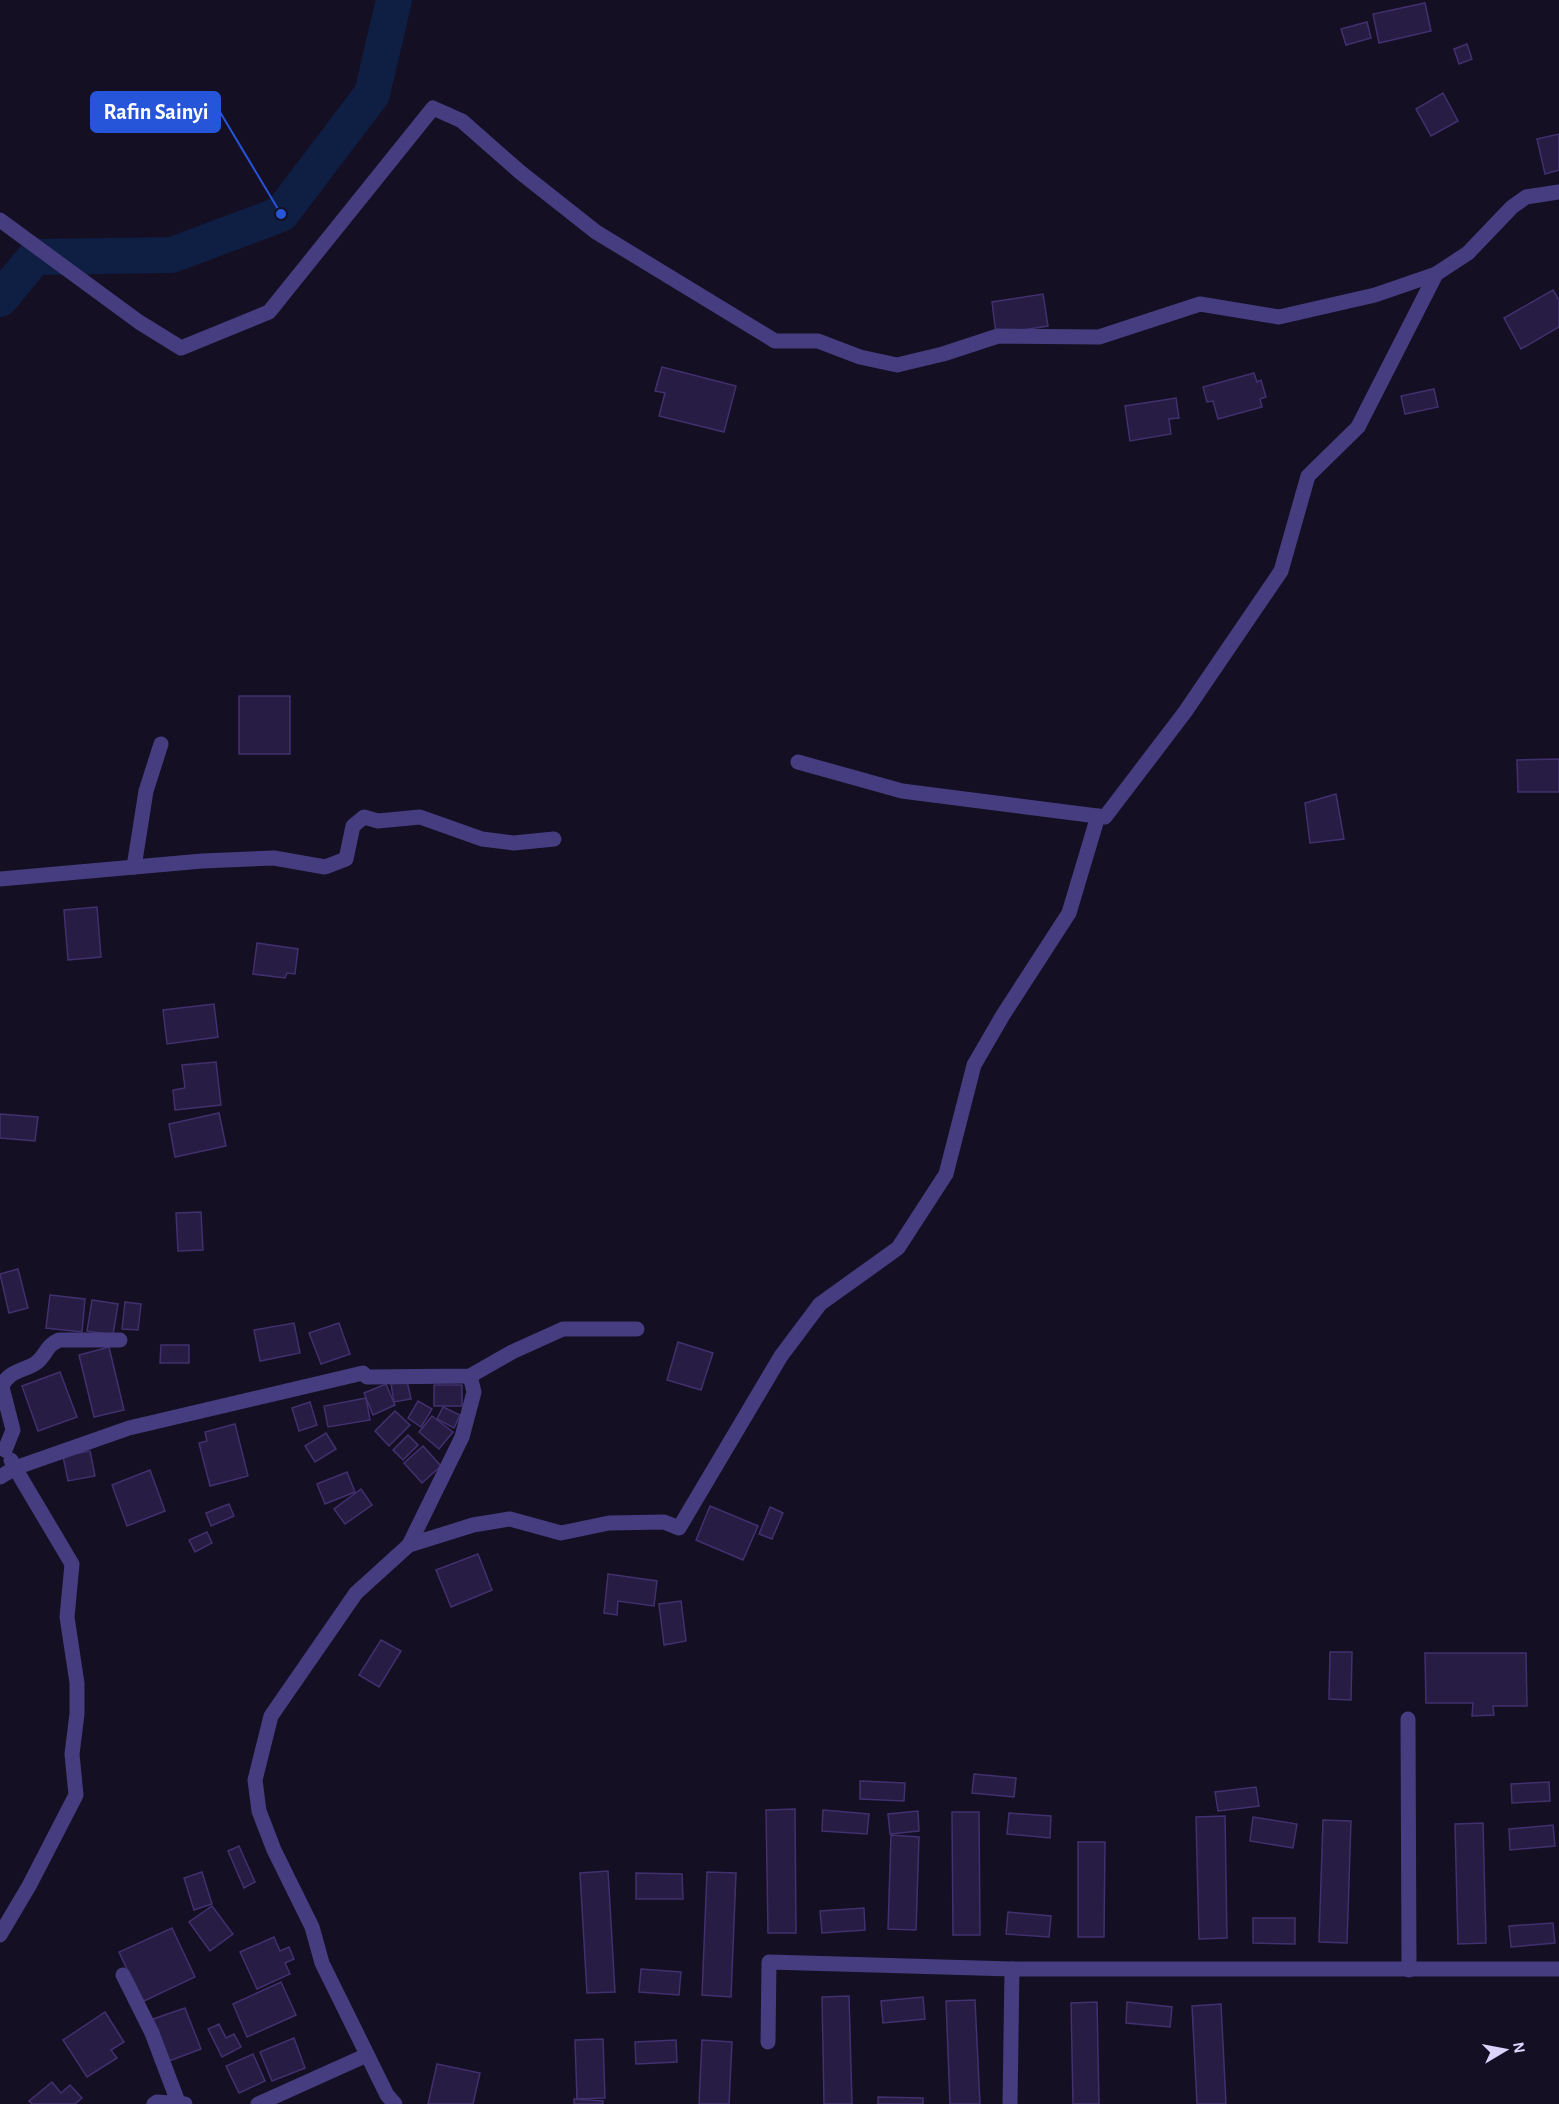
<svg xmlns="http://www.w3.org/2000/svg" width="1559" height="2104" font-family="'Alegreya Sans',sans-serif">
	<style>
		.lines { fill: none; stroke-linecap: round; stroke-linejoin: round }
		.river { stroke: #0f1e43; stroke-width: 36 }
		.building { fill: #271c43; stroke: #41306e; stroke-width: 1.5 }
		.minor { stroke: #453d7f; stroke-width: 15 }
		.leader { fill: none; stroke: #2755da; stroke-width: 2 }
		.callout-dot { fill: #2755da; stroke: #140f23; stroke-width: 2 }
		.callout { fill: #2755da; stroke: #2755da; stroke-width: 2 }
		.callout-label { font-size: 22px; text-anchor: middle; font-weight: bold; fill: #fff }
	</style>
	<rect width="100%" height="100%" fill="#140f23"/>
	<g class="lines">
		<polyline class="river" points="0,299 35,257 172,255 281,214 372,94 394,0"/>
	</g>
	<g class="building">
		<polygon points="1425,3 1431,31 1379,43 1373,14"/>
		<polygon points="1367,22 1371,38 1346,45 1341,29"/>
		<polygon points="1467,44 1472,59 1459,64 1454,49"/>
		<polygon points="1443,93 1458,121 1431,136 1416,109"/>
		<polygon points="1559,134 1559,170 1545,174 1537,139"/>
		<polygon points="1553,290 1559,300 1559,327 1521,349 1504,318"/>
		<polygon points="1043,294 1048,326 996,334 992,302"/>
		<polygon points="662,367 736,386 724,432 659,416 665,393 655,391"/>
		<polygon points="1254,373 1257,382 1261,380 1266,397 1260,399 1262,407 1218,419 1213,401 1207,402 1203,387"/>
		<polygon points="1434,389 1438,407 1405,414 1401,396"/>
		<polygon points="1176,398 1179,418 1169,419 1171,434 1130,441 1125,406"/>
		<rect x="239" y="696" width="51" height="58"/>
		<polygon points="1559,759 1559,792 1518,792 1517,760"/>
		<polygon points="1336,794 1344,839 1310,843 1305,803"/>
		<polygon points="97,907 101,957 68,960 64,910"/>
		<polygon points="257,943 298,949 295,974 287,973 285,978 253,974"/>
		<polygon points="214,1004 218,1037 167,1044 163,1010"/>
		<polygon points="216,1062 221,1105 175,1110 173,1090 185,1088 182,1065"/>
		<polygon points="219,1113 226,1146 175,1157 169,1124"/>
		<polygon points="0,1114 38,1117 35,1141 0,1138"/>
		<polygon points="201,1212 203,1250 178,1251 176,1213"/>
		<polygon points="18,1269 28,1308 9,1313 0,1274"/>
		<polygon points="50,1295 85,1299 82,1332 46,1328"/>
		<polygon points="92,1300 118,1304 113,1335 87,1331"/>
		<polygon points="125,1302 141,1304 138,1330 122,1329"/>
		<polygon points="294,1323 300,1353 260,1361 254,1330"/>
		<polygon points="339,1323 350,1354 321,1364 309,1333"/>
		<polygon points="678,1342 713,1353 701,1390 667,1380"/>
		<polygon points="161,1345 189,1345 189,1363 160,1363"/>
		<polygon points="109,1347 124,1410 94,1417 79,1355"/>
		<polygon points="60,1372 77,1417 38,1431 22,1386"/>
		<polygon points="407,1381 411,1399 394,1402 391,1384"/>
		<polygon points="386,1384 395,1405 373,1415 364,1393"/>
		<rect x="434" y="1385" width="28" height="21"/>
		<polygon points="366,1398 370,1420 328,1427 324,1406"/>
		<polygon points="418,1401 432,1409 421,1427 408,1418"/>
		<polygon points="310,1402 317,1425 299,1431 292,1408"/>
		<polygon points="443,1407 460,1415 454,1428 437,1419"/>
		<polygon points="395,1411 410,1425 389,1446 375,1431"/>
		<polygon points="432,1416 453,1432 439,1449 419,1432"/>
		<polygon points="235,1424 248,1476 210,1486 199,1443 207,1441 205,1432"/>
		<polygon points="326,1433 336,1449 315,1462 305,1446"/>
		<polygon points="408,1435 418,1445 403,1460 393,1450"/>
		<polygon points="423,1446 441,1466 422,1483 404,1463"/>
		<polygon points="90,1451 95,1476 68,1481 63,1456"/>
		<polygon points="150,1470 165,1511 127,1526 112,1485"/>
		<polygon points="347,1472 355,1492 325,1504 317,1484"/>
		<polygon points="361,1489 372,1505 345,1524 334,1509"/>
		<polygon points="229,1504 234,1516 211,1526 206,1513"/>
		<polygon points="710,1506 758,1526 743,1560 696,1540"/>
		<polygon points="770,1507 783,1513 772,1539 759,1534"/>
		<polygon points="207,1532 212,1543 195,1552 189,1540"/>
		<polygon points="478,1554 492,1590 451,1607 436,1570"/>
		<polygon points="608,1574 657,1581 654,1606 618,1601 617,1615 604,1613"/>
		<polygon points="681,1601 686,1641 664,1645 659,1604"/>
		<polygon points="381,1640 401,1651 379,1687 359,1675"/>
		<polygon points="1330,1652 1352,1652 1351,1700 1329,1699"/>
		<polygon points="1425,1653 1526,1653 1527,1706 1493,1706 1494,1715 1472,1716 1473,1703 1426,1703"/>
		<polygon points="974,1774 1016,1778 1014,1797 972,1793"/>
		<polygon points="860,1781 905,1783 904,1801 860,1799"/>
		<polygon points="1549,1782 1550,1801 1512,1803 1511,1784"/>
		<polygon points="1256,1787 1259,1806 1218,1811 1215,1792"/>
		<polygon points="795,1809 796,1933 768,1933 766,1810"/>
		<polygon points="823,1810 869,1814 867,1834 822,1831"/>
		<polygon points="918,1811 919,1831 890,1834 888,1814"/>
		<polygon points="952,1812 979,1812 980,1935 953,1935"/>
		<polygon points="1009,1813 1051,1816 1050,1838 1007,1834"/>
		<polygon points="1225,1816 1227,1938 1199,1939 1196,1817"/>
		<polygon points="1253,1817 1297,1824 1293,1848 1250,1841"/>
		<polygon points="1323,1820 1351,1821 1347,1943 1319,1942"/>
		<polygon points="1483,1823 1486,1943 1458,1944 1455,1824"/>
		<polygon points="1553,1825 1555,1846 1510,1850 1509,1829"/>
		<polygon points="891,1835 919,1837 916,1930 888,1929"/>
		<polygon points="1078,1842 1105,1842 1104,1937 1078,1937"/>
		<polygon points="239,1846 255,1882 244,1888 228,1851"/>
		<polygon points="608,1871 615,1992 587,1993 580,1873"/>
		<polygon points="202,1872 212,1904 194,1910 184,1878"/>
		<polygon points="707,1872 736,1873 731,1997 702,1995"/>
		<polygon points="636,1873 682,1874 683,1899 636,1899"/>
		<polygon points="212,1906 233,1934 210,1951 189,1922"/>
		<polygon points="864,1908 865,1930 822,1933 820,1911"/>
		<polygon points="1008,1912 1051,1916 1049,1937 1006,1934"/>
		<polygon points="1253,1918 1295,1918 1295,1944 1253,1943"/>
		<polygon points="1553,1923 1555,1943 1511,1947 1509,1926"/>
		<polygon points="172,1928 195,1977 142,2002 119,1952"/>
		<polygon points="274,1937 280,1951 289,1947 294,1959 285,1963 290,1974 257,1989 240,1952"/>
		<polygon points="641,1969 681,1972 679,1995 639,1992"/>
		<polygon points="281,1982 296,2015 247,2037 233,2004"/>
		<polygon points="849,1996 852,2104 824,2104 822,1997"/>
		<polygon points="923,1997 925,2019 883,2023 881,2001"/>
		<polygon points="975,2000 980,2104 950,2104 946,2001"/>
		<polygon points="1097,2002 1099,2104 1073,2104 1071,2003"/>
		<polygon points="1127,2002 1172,2007 1170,2027 1126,2023"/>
		<polygon points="1221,2004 1226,2104 1197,2104 1192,2006"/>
		<polygon points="185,2008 201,2049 169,2061 153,2019"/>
		<polygon points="105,2012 124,2042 111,2050 117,2058 87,2077 63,2040"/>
		<polygon points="219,2024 226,2038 234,2034 241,2047 222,2057 208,2029"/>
		<polygon points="294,2038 305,2068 272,2081 260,2052"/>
		<polygon points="603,2039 605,2098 577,2099 575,2040"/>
		<polygon points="676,2040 677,2062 636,2064 635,2042"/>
		<polygon points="702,2040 732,2042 729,2104 699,2104"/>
		<polygon points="253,2054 265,2081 239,2093 226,2066"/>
		<polygon points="437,2064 480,2073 473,2104 428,2104"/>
		<polygon points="52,2082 61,2093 70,2085 82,2098 75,2104 32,2104 29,2101"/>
		<polygon points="878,2097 923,2098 923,2104 878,2104"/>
		<polygon points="574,2099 603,2101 603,2104 574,2104"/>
	</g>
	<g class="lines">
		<g class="minor">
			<polyline points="0,220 139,322 181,348 269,312 433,108 462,121 520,172 596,232 775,341 818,341 860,357 897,365 943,354 998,336 1099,337 1200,304 1279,317 1375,295 1436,274 1468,253 1512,207 1526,197 1559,192"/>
			<polyline points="798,762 902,791 1105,817 1185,712 1281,571 1308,476 1358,427 1436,274"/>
			<polyline points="134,867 146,791 161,744"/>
			<polyline points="0,879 202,861 274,858 325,867 346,859 353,826 364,817 378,821 420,817 482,839 514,843 554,839"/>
			<path d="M5 1450 13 1430 2 1387C7 1371 24 1371 36 1363 47 1355 45 1346 59 1340H120"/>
			<polyline points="0,1477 15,1468 11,1460"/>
			<polyline points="409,1545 462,1437 474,1392 470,1376"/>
			<polyline points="1408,1719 1409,1970"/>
			<polyline points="0,1935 29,1886 76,1795 72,1754 77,1714 77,1683 67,1617 72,1564 15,1468 129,1428 363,1373 367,1377 470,1376 512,1352 563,1329 637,1329"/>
			<polyline points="123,1975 152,2033 178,2102"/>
			<polyline points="768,2042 769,1962 1012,1969 1559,1969"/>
			<polyline points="154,2104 157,2102 185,2104"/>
			<polyline points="258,2104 367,2055"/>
			<polyline points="395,2104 387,2095 322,1963 312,1927 274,1850 259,1811 255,1780 271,1716 356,1593 409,1545 473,1525 510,1519 561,1533 609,1523 664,1522 679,1528 781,1356 820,1304 898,1248 946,1174 974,1065 1003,1015 1069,913 1098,816"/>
			<polyline points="1010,2104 1012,1969"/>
		</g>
	</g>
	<path class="leader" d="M281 214L220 112"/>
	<circle class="callout-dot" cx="281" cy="214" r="6"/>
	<rect class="callout" x="91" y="92" width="129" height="40" rx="6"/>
	<g class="callout-label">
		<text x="156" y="119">Rafin Sainyi</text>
	</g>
	<g transform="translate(1505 2050) rotate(80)" stroke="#140f23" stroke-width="4.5" paint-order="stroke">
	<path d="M0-4.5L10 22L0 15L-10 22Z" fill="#dcd4fd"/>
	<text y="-9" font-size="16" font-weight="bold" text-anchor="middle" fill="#dcd4fd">N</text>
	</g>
</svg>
